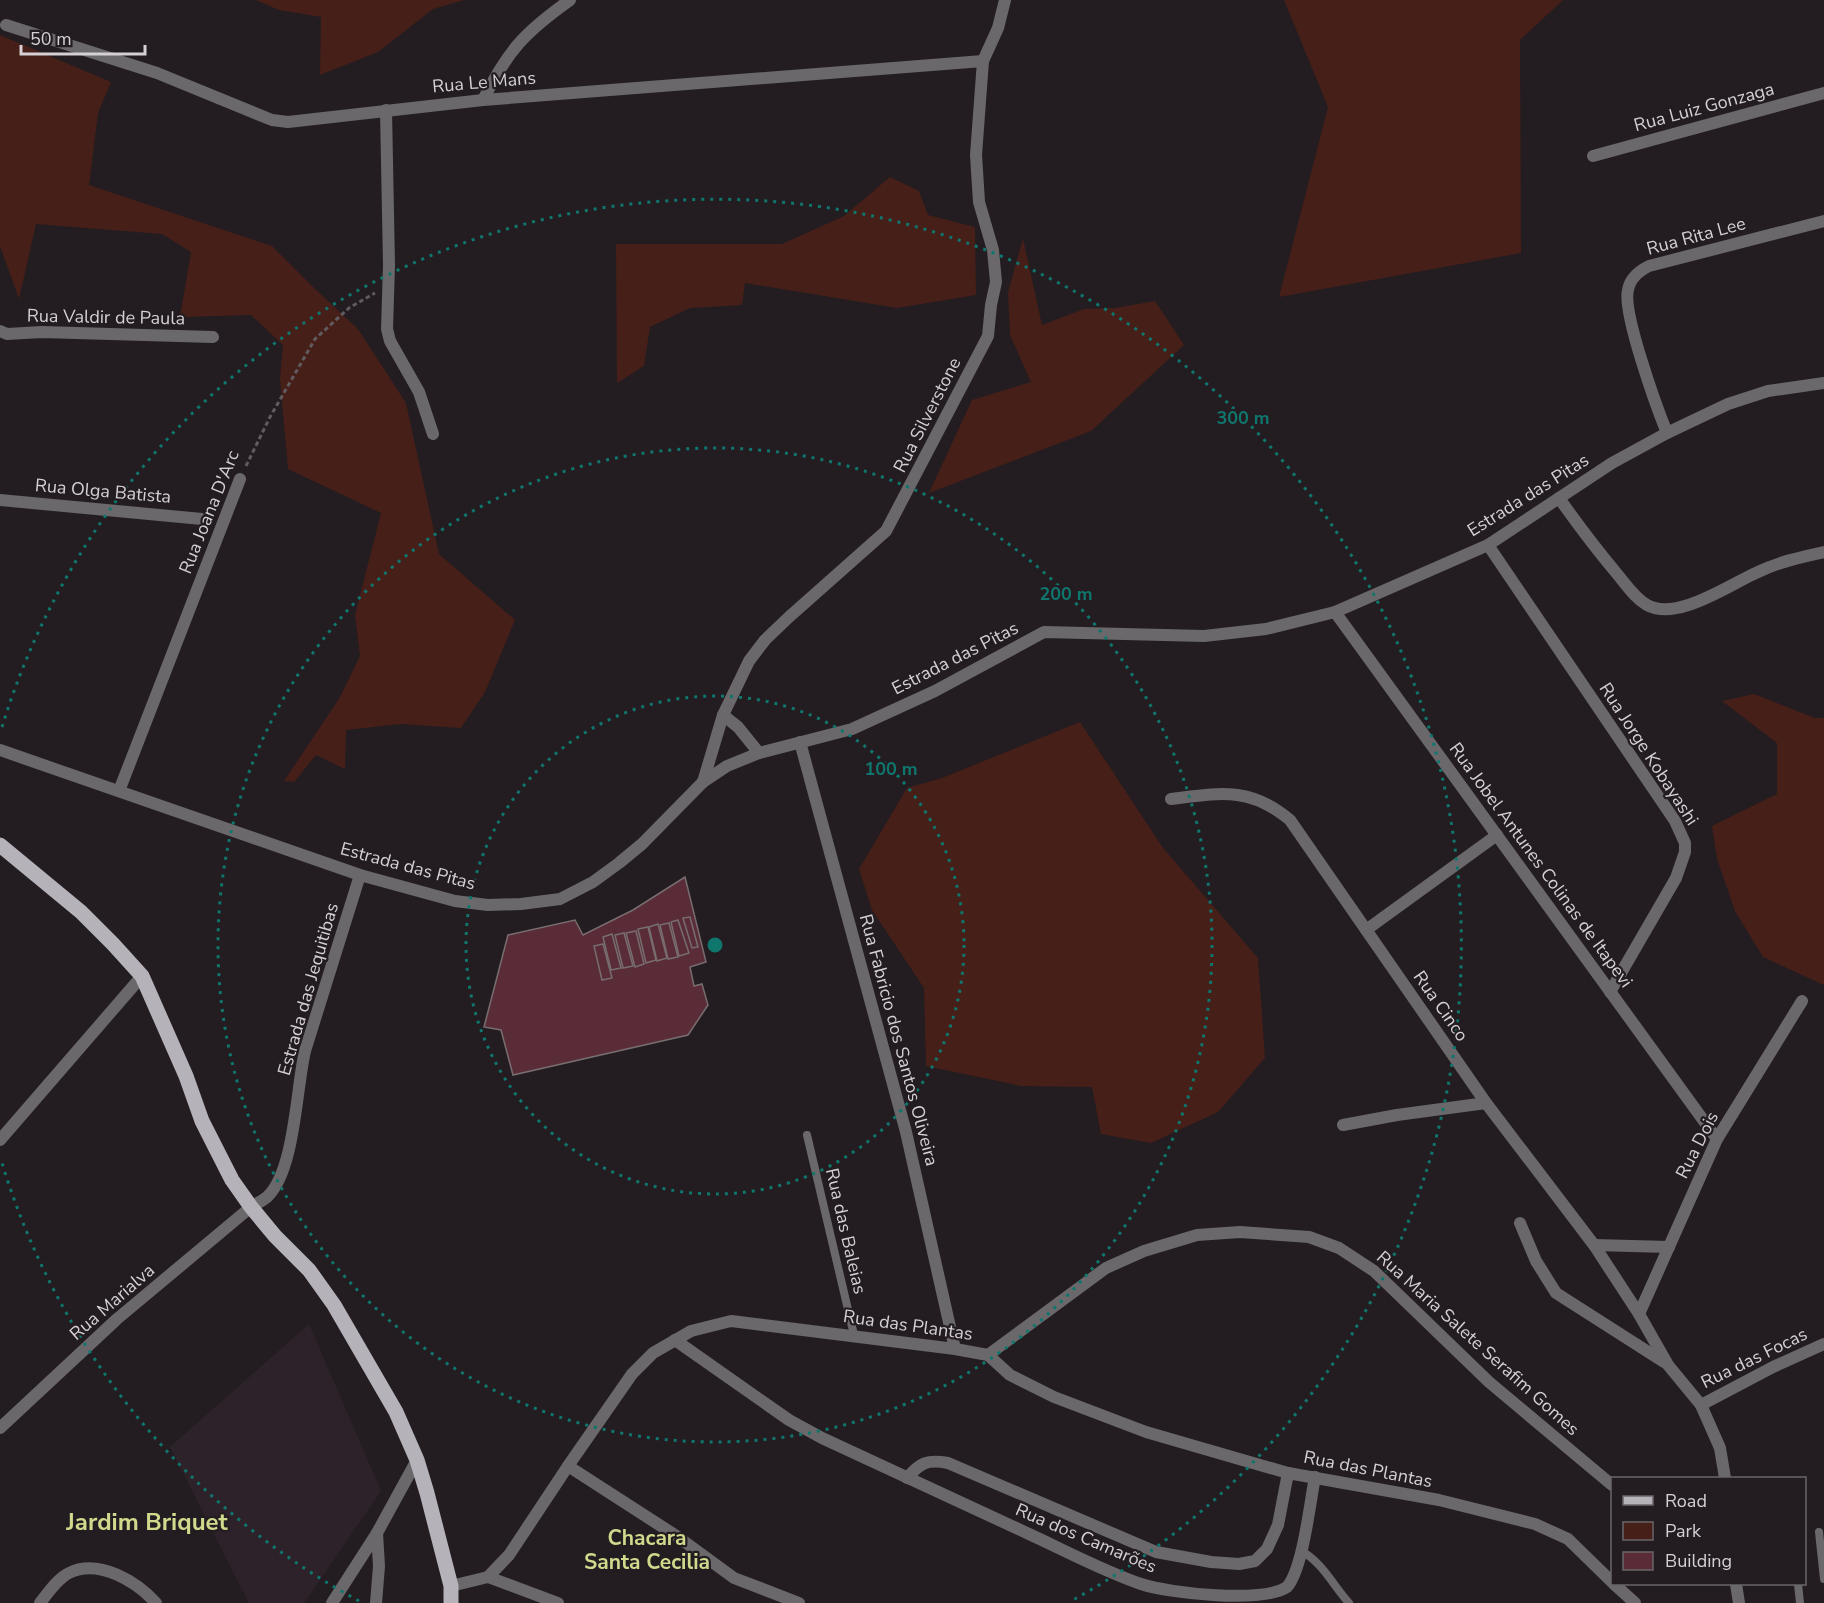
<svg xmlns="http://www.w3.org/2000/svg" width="1824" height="1603" font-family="'Nunito Sans',sans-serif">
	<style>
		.built { fill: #2e222a }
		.green { fill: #461f18 }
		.building { fill: #592c38; stroke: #776d6f; stroke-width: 1.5 }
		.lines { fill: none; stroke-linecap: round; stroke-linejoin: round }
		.path { stroke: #615b5f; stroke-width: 3; stroke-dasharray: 4.5 3; stroke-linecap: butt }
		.service { stroke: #6a686b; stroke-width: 8 }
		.minor { stroke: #6a686b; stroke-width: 12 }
		.tertiary { stroke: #6a686b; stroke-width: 12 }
		.primary { stroke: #b6b2b9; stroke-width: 15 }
		.ring { fill: none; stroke: #0f766e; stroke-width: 3; stroke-dasharray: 3 6 }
		.labels { text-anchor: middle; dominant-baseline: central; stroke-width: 4.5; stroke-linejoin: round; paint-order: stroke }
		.street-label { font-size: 18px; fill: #d5d0d3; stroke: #231d21 }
		.quarter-label { font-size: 21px; font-weight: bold; fill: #d0d98c; stroke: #231d21 }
		.district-label { font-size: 24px; font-weight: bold; fill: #d0d98c; stroke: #231d21 }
		.centre { fill: #0f766e; stroke: #231d21; stroke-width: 3 }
		.ring-label { font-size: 18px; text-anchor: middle; font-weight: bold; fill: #0f766e; stroke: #231d21; stroke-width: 4.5; stroke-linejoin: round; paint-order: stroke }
	</style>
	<rect width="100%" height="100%" fill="#231d21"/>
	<polygon class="built" points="309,1324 381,1491 304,1603 249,1603 170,1447"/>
	<g class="green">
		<polygon points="256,0 464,0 433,9 378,52 320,75 321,17 279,10"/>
		<polygon points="1284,0 1563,0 1520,40 1521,253 1279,297 1328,107"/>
		<polygon points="0,35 111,82 98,113 89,185 272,246 315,289 358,329 406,403 439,554 515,620 485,692 461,728 400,724 346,730 345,769 316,755 294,782 284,781 339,699 360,656 355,615 381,513 288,469 280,378 283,345 251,315 180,317 191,252 162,234 36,224 19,299 0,246"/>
		<polygon points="890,177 919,191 928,215 975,227 976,295 897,308 745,283 742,305 690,308 650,327 644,366 617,383 616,244 782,244 844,216"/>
		<polygon points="1023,239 1042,325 1084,309 1115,308 1155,301 1184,345 1091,431 929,493 972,400 1031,382 1010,335 1008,292"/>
		<polygon points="1754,694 1815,718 1824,718 1824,985 1763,957 1735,911 1717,859 1712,826 1777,794 1777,743 1722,701"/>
		<polygon points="1080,722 1163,848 1258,958 1265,1058 1218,1112 1151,1143 1101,1134 1092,1087 1021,1086 926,1066 924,988 872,910 859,869 907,788 942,778"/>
	</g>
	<g class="building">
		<polygon points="685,877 706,962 690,967 694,986 702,984 708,1005 688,1035 513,1075 501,1030 484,1027 508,935 575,920 583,935 633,910"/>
		<polygon points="690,917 698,947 692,948 683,918"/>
		<polygon points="678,920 689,953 679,956 671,922"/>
		<polygon points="669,923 678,957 668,959 660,925"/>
		<polygon points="658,924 667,958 657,961 649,927"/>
		<polygon points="648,927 656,960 646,963 638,929"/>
		<polygon points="636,931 644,964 635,967 626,933"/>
		<polygon points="624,933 633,966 623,968 615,935"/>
		<polygon points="612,934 621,968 611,970 603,937"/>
		<polygon points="603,944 612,978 602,980 594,946"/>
	</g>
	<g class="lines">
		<polyline class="path" points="246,466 270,417 315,339 349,308 375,293"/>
		<g class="service">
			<polyline points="807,1135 854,1335"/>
			<polyline points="1819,1532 1824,1579"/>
			<path d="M1300 1550C1323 1563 1332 1584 1349 1603"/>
			<polyline points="1798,1584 1800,1603"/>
		</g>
		<g class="minor">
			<polyline points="6,25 157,73 272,120 288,122 483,100 983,61"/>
			<path d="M483 100C508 50 525 32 570 0"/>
			<polyline points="386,110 389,265 387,329 390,341 419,392 433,434"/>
			<polyline points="1593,156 1824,93"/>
			<polyline points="0,331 7,334 42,332 213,337"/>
			<path d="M1667 433C1657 408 1622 312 1628 290 1630 278 1639 271 1649 266L1824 221"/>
			<path d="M1559 498C1578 525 1597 550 1618 575 1627 586 1635 598 1647 605 1677 622 1730 584 1758 572 1779 562 1801 557 1824 552"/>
			<polyline points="0,500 202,519"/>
			<polyline points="1488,545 1675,821 1685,843 1685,852 1676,878 1610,992"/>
			<polyline points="1335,612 1717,1139"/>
			<polyline points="723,715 738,727 759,753"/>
			<polyline points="800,742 906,1132 955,1349"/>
			<polyline points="703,782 723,715 749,661 765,640 789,617 886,531 988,336 991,305 996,282 993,250 979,202 976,155 983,61 998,28 1005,0"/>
			<polyline points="119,791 240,479"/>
			<path d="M1171 799C1219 793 1250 786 1290 820L1486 1103 1594 1245 1639 1314 1668 1365 1701 1405 1720 1448 1725 1478"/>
			<polyline points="1366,930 1497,835"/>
			<polyline points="1343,1125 1397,1115 1486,1103"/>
			<polyline points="0,1140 142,976"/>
			<polyline points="1520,1223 1536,1261 1556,1293 1664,1362"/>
			<polyline points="1594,1245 1669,1247"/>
			<polyline points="1639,1314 1717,1139 1802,1001"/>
			<path d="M675 1340 789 1420 822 1438C891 1470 960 1502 1029 1534 1066 1551 1103 1571 1141 1584 1171 1594 1263 1603 1287 1587 1303 1569 1310 1502 1315 1477"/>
			<polyline points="988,1355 1106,1268 1144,1251 1197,1235 1240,1232 1309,1237 1339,1248 1374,1271 1489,1382 1612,1485"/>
			<polyline points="1701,1405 1773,1367 1824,1344"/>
			<path d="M0 1428 117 1319 251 1207C256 1204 262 1201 267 1197 295 1171 296 1089 305 1051L360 875"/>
			<polyline points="568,1466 678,1537 734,1578 799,1603"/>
			<path d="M907 1478C920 1463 927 1459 948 1463L1156 1552 1211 1562 1239 1564 1255 1561 1267 1549 1278 1525 1288 1473"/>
			<polyline points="488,1577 558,1603"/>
			<polyline points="1614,1584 1635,1603"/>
			<polyline points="1736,1584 1739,1603"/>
			<polyline points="451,1586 488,1577 509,1555 568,1466 632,1374 653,1353 691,1331 731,1321 955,1349 988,1355 1010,1375 1054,1397 1146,1432 1288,1473 1439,1500 1535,1524 1568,1539 1612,1582"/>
			<path d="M40 1603C48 1593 57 1579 69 1573 99 1558 137 1582 156 1603"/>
			<polyline points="332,1603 377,1533 417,1460"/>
			<polyline points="376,1603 379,1566 377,1533"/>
		</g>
		<polyline class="tertiary" points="0,750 360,875 455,901 488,905 521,904 560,899 593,882 619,863 642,844 703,782 727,766 759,753 852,729 935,691 1044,632 1204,636 1266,629 1335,612 1488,545 1612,463 1667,433 1728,404 1768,391 1824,383"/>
		<polyline class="primary" points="0,845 81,912 113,944 142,976 186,1076 202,1121 232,1180 251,1207 275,1236 309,1270 334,1305 396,1412 417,1460 427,1493 451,1586 451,1603"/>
	</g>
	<g class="ring">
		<circle cx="715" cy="945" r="249"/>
		<circle cx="715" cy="945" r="497"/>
		<path d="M359 1601A746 746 0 0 1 2 1163M2 727A746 746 0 1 1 1071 1601"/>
	</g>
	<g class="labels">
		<g class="street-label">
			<text transform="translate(484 82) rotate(-5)">Rua Le Mans</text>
			<text transform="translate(1704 107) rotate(-15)">Rua Luiz Gonzaga</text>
			<text transform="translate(1696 236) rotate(-15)">Rua Rita Lee</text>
			<text transform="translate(106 317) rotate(1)">Rua Valdir de Paula</text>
			<text transform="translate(927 415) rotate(-63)">Rua Silverstone</text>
			<text transform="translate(103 491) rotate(5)">Rua Olga Batista</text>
			<text transform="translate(1528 495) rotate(-32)">Estrada das Pitas</text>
			<text transform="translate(209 512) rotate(-68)">Rua Joana D'Arc</text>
			<text transform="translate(955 658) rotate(-27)">Estrada das Pitas</text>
			<text transform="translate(1649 754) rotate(57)">Rua Jorge Kobayashi</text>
			<text transform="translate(1541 865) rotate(54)">Rua Jobel Antunes Colinas de Itapevi</text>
			<text transform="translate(408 866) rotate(15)">Estrada das Pitas</text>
			<text transform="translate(308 989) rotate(-74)">Estrada das Jequitibas</text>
			<text transform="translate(1441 1006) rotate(55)">Rua Cinco</text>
			<text transform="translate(899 1040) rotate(75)">Rua Fabricio dos Santos Oliveira</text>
			<text transform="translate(1697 1145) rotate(-63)">Rua Dois</text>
			<text transform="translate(846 1231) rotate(77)">Rua das Baleias</text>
			<text transform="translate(112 1302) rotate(-41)">Rua Marialva</text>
			<text transform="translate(908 1325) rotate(8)">Rua das Plantas</text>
			<text transform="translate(1478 1343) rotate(42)">Rua Maria Salete Serafim Gomes</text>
			<text transform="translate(1754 1358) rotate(-26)">Rua das Focas</text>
			<text transform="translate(1368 1469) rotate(11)">Rua das Plantas</text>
			<text transform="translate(1086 1538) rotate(23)">Rua dos Camarões</text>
		</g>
		<g class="quarter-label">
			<text x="647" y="1538">Chacara<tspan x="647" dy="24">Santa Cecilia</tspan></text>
		</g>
		<g class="district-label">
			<text x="147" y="1522">Jardim Briquet</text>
		</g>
	</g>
	<circle cx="715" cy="945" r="9" class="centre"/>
	<g class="ring-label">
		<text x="1243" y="424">300 m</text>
		<text x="1066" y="600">200 m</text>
		<text x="891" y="775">100 m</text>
	</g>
	<rect x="1611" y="1477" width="195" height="108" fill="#231d21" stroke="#6a6568" stroke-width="1.5"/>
	<rect x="1623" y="1496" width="30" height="9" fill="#b6b2b9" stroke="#6a6568" stroke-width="1.5"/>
	<text x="1665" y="1507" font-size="18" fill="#d5d0d3">Road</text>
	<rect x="1623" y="1522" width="30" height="18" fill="#461f18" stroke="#6a6568" stroke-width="1.5"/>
	<text x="1665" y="1537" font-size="18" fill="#d5d0d3">Park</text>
	<rect x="1623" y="1552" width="30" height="18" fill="#592c38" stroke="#6a6568" stroke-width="1.5"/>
	<text x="1665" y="1567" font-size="18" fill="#d5d0d3">Building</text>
	<path d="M21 45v9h124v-9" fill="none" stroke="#d5d0d3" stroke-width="3"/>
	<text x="30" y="45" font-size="18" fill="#d5d0d3" stroke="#231d21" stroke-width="4.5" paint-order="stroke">50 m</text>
</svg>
